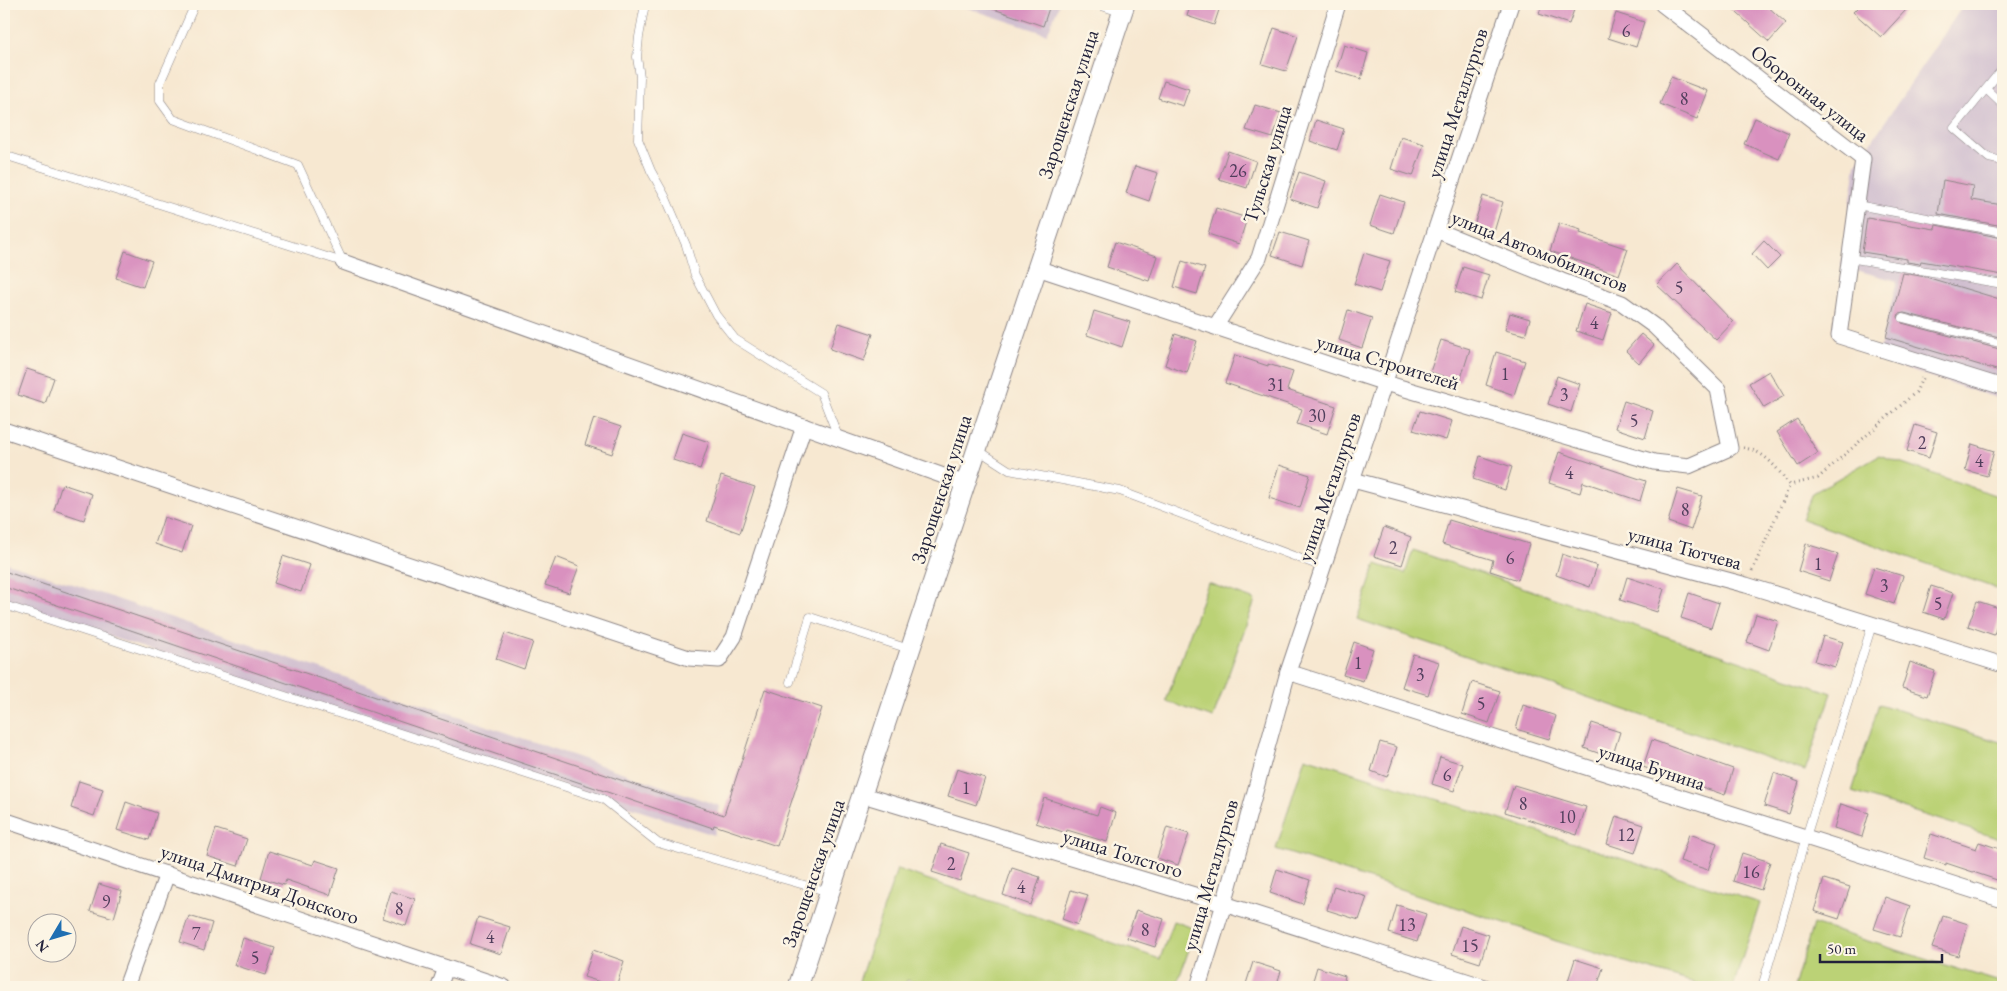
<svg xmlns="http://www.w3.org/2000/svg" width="2007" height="991" font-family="'EB Garamond',serif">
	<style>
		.industrial { fill: #cfbdcf }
		.green { fill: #bbd276; stroke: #6e7a58 }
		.building { fill: #d991bf }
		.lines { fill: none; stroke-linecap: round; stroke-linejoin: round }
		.service-casing { stroke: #8c8586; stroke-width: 9 }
		.minor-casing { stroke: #8c8586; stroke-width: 17 }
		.tertiary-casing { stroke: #8c8586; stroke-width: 21 }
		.path { stroke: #8c8586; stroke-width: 3; stroke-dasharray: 1 4; stroke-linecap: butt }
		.service { stroke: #fff; stroke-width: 8 }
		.minor { stroke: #fff; stroke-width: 15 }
		.tertiary { stroke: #fff; stroke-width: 19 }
		.labels { text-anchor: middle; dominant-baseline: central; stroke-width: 5; stroke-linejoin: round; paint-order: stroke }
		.number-label { font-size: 18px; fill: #503e5c }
		.street-label { font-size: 20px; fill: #22223b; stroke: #fcf5e5 }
	</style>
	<rect width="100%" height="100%" fill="#fcf5e5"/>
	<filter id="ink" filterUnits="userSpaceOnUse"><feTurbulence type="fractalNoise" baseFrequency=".02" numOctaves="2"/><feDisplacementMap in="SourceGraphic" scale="10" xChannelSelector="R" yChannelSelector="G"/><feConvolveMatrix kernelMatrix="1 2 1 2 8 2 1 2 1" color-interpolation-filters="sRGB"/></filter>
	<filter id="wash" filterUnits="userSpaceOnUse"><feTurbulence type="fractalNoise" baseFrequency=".0096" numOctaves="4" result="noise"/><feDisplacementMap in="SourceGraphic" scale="20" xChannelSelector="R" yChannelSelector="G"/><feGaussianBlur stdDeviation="1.12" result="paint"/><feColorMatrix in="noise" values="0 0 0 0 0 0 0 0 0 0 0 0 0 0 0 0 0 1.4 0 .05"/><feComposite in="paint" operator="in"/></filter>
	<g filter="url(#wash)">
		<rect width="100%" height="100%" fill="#f7e8d1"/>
		<g class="industrial">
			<polygon points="955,4 1057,4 1059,5 1047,34"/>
			<polygon points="1964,4 2003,4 2003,400 1877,360 1897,281 1841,266 1856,165"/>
			<polygon points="4,562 79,586 720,806 714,835 4,602"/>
		</g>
		<g class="green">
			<polygon points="1879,455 2003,498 2003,591 1802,519 1813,493"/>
			<polygon points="1413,550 1832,693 1805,771 1357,619 1376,564 1405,574"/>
			<polygon points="1208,583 1255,600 1213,718 1166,701"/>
			<polygon points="1879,704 2003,743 2003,840 1852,792"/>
			<polygon points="1305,757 1760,903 1733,987 1708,987 1556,941 1521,928 1276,849"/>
			<polygon points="897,869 1160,959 1173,921 1196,929 1176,987 927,987 907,980 904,987 857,987"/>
			<polygon points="1813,924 2003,983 2003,987 1794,987"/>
		</g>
		<g id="blocks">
			<g class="building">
				<polygon points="985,4 1035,4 1049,8 1043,26 985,6"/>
				<polygon points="1191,4 1221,4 1214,25 1187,16"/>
				<polygon points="1542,4 1576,4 1569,24 1539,14"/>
				<polygon points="1727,4 1765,4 1786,23 1769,42"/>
				<polygon points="1861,4 1899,4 1906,10 1881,37 1853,12"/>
				<polygon points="1616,13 1644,22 1636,47 1608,38"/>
				<polygon points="1274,28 1298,36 1286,71 1262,64"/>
				<polygon points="1344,45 1368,53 1361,79 1336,71"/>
				<polygon points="1671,77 1708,91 1697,119 1660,104"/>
				<polygon points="1164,81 1189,89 1183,106 1158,98"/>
				<polygon points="1255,105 1281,113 1273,138 1246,130"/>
				<polygon points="1755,118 1789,133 1779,159 1744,144"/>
				<polygon points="1316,120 1344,129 1337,150 1310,141"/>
				<polygon points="1401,137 1424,144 1413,176 1391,169"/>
				<polygon points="1228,151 1256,161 1247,188 1219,179"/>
				<polygon points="1135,166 1158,173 1149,201 1126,193"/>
				<polygon points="1299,172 1326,181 1317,208 1290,199"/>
				<polygon points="1943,180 1973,186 1971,200 2003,205 2003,226 1938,214"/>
				<polygon points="1380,194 1404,202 1394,233 1370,225"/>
				<polygon points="1483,196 1503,202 1494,232 1474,225"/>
				<polygon points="1216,208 1247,218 1239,244 1208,234"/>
				<polygon points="1867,218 1935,229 1936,225 2003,238 2003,275 1921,261 1920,264 1907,262 1907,259 1862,252"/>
				<polygon points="1559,223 1581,230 1580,233 1628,249 1619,275 1550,251"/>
				<polygon points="1280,232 1309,241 1302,265 1272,255"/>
				<polygon points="1764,241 1780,257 1767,270 1752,254"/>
				<polygon points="1115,242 1157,256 1149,281 1107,267"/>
				<polygon points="125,251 152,261 143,287 116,278"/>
				<polygon points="1364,253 1390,261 1380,292 1354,284"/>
				<polygon points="1182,261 1205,268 1197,294 1174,287"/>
				<polygon points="1677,264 1733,322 1716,340 1657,285"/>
				<polygon points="1463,267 1489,275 1481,300 1455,292"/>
				<polygon points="1903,273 1926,277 2003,300 2003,338 1904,313 1899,314 1898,317 1902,323 2003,350 2003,372 1886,337"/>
				<polygon points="1585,304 1612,313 1603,340 1576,331"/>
				<polygon points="1348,310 1372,318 1362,348 1339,340"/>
				<polygon points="1094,311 1130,322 1122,347 1087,335"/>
				<polygon points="1510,313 1530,319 1525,335 1505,330"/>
				<polygon points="839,323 873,334 864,361 830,349"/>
				<polygon points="1175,334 1197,341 1187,373 1165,365"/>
				<polygon points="1641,334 1654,345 1639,363 1626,351"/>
				<polygon points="1441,340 1470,349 1460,381 1430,372"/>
				<polygon points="1496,352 1525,361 1514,395 1486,385"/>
				<polygon points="1235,355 1268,366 1268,364 1293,372 1287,390 1336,406 1327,434 1297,424 1302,409 1225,383"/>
				<polygon points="27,369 54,378 45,404 18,395"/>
				<polygon points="1769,371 1784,396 1764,408 1749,383"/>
				<polygon points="1557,376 1580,384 1571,412 1548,404"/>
				<polygon points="1624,401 1653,411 1645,438 1615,428"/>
				<polygon points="1420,411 1452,421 1446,440 1413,430"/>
				<polygon points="594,418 621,427 612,454 585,445"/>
				<polygon points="1797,419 1818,453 1798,466 1777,432"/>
				<polygon points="1915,425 1937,432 1929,458 1907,451"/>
				<polygon points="682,433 709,442 700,469 673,460"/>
				<polygon points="1972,444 1994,451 1987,476 1965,470"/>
				<polygon points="1559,452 1646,481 1640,501 1583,482 1580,493 1549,483"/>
				<polygon points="1480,456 1512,467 1505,490 1473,479"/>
				<polygon points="1279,465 1310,475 1300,508 1269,498"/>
				<polygon points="721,476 755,487 740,533 707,521"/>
				<polygon points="62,484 92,494 84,520 54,510"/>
				<polygon points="1678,489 1702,496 1691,530 1668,522"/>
				<polygon points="164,517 191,526 182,553 155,544"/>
				<polygon points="1449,520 1529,544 1518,580 1490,571 1493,560 1442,544"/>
				<polygon points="1384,527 1411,537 1402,565 1374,556"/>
				<polygon points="1806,544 1838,554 1829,581 1798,571"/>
				<polygon points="1562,554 1597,566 1590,587 1556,575"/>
				<polygon points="283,556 310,565 301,592 274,583"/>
				<polygon points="556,557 579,566 569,593 545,585"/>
				<polygon points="1874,567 1903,576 1894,604 1865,594"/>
				<polygon points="4,571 724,815 765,689 822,708 777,846 714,825 713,828 4,587"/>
				<polygon points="1627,577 1664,589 1657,612 1620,600"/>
				<polygon points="1931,586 1953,593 1944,619 1923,612"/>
				<polygon points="1689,593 1719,603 1711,628 1681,618"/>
				<polygon points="1977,601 2002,609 1994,635 1968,626"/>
				<polygon points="1756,614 1778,621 1769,650 1747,642"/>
				<polygon points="505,633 533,642 524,669 496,659"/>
				<polygon points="1823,636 1843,642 1835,667 1815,661"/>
				<polygon points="1354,642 1373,649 1363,681 1343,675"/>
				<polygon points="1413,654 1439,662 1428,695 1402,687"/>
				<polygon points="1910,662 1935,671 1927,696 1902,688"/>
				<polygon points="1472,682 1500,691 1489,723 1462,714"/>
				<polygon points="1523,705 1556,716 1549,739 1516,729"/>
				<polygon points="1592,723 1620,732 1612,758 1584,748"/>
				<polygon points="1652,740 1733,769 1725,795 1643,767"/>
				<polygon points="1380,742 1397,747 1387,777 1371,771"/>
				<polygon points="1440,757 1463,764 1454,791 1432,784"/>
				<polygon points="957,769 985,778 976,805 948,796"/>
				<polygon points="1774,773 1799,782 1789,814 1764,806"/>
				<polygon points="79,781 103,789 94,816 71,808"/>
				<polygon points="1514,785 1586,807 1577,835 1505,812"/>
				<polygon points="1044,798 1097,815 1100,807 1116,813 1107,842 1067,830 1066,833 1036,823"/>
				<polygon points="126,802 157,813 149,840 117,830"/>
				<polygon points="1841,804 1869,813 1862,837 1834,828"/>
				<polygon points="1616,816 1644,825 1635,853 1607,844"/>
				<polygon points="1167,827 1189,834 1178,865 1157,858"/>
				<polygon points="216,829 247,839 238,866 207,856"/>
				<polygon points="1689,834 1717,843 1708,870 1680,861"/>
				<polygon points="1931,834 1976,849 1979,842 2003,850 2003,871 2000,881 1946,863 1946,865 1924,858"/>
				<polygon points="941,844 969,853 960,881 932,872"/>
				<polygon points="269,851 313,865 315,860 339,868 330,895 286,880 284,885 261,878"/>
				<polygon points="1742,853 1770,862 1761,890 1733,881"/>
				<polygon points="1012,868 1040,877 1031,905 1003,895"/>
				<polygon points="1277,869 1310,880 1303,904 1270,893"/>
				<polygon points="1824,879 1850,887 1839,919 1814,911"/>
				<polygon points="99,884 122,891 114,918 90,911"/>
				<polygon points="1334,886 1367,897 1359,920 1327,910"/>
				<polygon points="1071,890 1088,895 1078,925 1062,919"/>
				<polygon points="391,891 415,899 406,926 383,918"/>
				<polygon points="1885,897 1910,906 1900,937 1874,929"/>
				<polygon points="1397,905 1426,914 1417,942 1389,933"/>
				<polygon points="1136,910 1164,919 1155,947 1127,938"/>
				<polygon points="189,916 212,923 204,950 180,942"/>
				<polygon points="1943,916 1968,924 1958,956 1932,948"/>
				<polygon points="478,917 510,927 501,954 470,944"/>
				<polygon points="1461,926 1489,935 1480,963 1452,954"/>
				<polygon points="243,938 275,948 266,975 234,965"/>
				<polygon points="593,950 624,961 616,987 584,977"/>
				<polygon points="1575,959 1603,968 1597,987 1566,987"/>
				<polygon points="1253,962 1281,971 1276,987 1245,987"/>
				<polygon points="1317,967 1345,976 1342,987 1311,987"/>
			</g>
		</g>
	</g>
	<g filter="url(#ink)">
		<use href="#blocks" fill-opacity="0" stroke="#8c8586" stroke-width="1"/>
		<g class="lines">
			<defs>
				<g id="service">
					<polyline points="195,4 160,83 160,101 173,119 298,165 343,262"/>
					<polyline points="645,4 639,37 637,57 640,77 638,139 651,171 665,196 686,245 695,275 716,315 735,339 821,393 839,439"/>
					<polyline points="1096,4 1123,13"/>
					<polyline points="2003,68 1954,128 1989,158 2003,161"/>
					<polyline points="1986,89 2003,105"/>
					<polyline points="4,155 343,262"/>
					<polyline points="1857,205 2003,232"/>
					<polyline points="1849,258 2003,284"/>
					<polyline points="1903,318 2003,344"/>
					<polyline points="978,450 1009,470 1120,491 1323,567"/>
					<polyline points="4,605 603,799 658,843 829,892"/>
					<polyline points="790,682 810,617 909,649"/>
					<polyline points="1762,987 1806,837 1872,625"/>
				</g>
				<g id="minor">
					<polyline points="1662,4 1863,159 1839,336 2003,387"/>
					<polyline points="343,262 966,484"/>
					<polyline points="1037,268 1385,383 1654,462 1689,466 1730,448 1718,389 1654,326 1622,303 1562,281 1436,230"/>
					<polyline points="1215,327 1259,258 1338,4"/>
					<polyline points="4,430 689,658 719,660 734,637 804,426"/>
					<polyline points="1353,480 1746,585 2003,665"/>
					<polyline points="1288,672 2003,900"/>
					<polyline points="863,795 1224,904 1485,987"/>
					<polyline points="4,820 504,987"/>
					<polyline points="126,987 167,874"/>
					<polyline points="439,987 446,968"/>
					<polyline points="1198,987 1224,904 1288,672 1511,4"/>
				</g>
				<polyline id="tertiary" points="798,987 1125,4"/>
			</defs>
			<use href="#service" class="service-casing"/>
			<use href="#minor" class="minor-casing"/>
			<use href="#tertiary" class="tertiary-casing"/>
			<g class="path">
				<path d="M1743 448C1765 450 1777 469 1790 485L1818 478 1916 392 1923 376"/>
				<polyline points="1752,571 1790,485"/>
			</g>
			<use href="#service" class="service"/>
			<use href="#minor" class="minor"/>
			<use href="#tertiary" class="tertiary"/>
		</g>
	</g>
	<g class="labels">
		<g class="number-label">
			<text x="1626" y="30">6</text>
			<text x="1684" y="98">8</text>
			<text x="1238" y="170">26</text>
			<text x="1679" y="287">5</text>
			<text x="1594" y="322">4</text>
			<text x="1505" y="373">1</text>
			<text x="1276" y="384">31</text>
			<text x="1564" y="394">3</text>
			<text x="1317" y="415">30</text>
			<text x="1634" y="420">5</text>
			<text x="1922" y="442">2</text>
			<text x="1979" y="460">4</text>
			<text x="1569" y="472">4</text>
			<text x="1685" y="509">8</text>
			<text x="1393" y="547">2</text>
			<text x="1510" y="557">6</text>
			<text x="1818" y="563">1</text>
			<text x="1884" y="585">3</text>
			<text x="1938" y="603">5</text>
			<text x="1358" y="662">1</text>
			<text x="1420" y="674">3</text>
			<text x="1481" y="703">5</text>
			<text x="1447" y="774">6</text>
			<text x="966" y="787">1</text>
			<text x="1523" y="803">8</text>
			<text x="1567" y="816">10</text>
			<text x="1626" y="834">12</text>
			<text x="951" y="863">2</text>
			<text x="1751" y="871">16</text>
			<text x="1021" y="886">4</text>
			<text x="106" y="901">9</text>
			<text x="399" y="908">8</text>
			<text x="1407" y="924">13</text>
			<text x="1145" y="929">8</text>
			<text x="196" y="933">7</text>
			<text x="490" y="936">4</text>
			<text x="1470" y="945">15</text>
			<text x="255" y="957">5</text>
		</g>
		<g class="street-label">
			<text transform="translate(1810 93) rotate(38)">Оборонная улица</text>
			<text transform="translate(1457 103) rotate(-72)">улица Металлургов</text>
			<text transform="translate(1068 104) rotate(-72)">Зарощенская улица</text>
			<text transform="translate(1267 164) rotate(-73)">Тульская улица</text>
			<text transform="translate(1540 251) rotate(22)">улица Автомобилистов</text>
			<text transform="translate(1388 362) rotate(17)">улица Строителей</text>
			<text transform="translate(1329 487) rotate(-71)">улица Металлургов</text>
			<text transform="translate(941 489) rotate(-72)">Зарощенская улица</text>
			<text transform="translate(1685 548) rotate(15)">улица Тютчева</text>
			<text transform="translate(1652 767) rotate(18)">улица Бунина</text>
			<text transform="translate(1123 853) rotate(17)">улица Толстого</text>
			<text transform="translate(813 873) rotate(-71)">Зарощенская улица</text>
			<text transform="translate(1210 875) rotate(-74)">улица Металлургов</text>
			<text transform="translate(260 884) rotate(19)">улица Дмитрия Донского</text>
		</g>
	</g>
	<rect width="2007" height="991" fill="none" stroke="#fcf5e5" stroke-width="20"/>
	<g transform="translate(52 938) rotate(232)"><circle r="24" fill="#fcf5e5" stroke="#a5a1a1"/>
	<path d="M0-4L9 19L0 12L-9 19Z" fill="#1f6fb2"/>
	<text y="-8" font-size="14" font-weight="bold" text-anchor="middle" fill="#22223b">N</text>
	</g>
	<path d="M1820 954v8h122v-8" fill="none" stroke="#22223b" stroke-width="2.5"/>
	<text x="1827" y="954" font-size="15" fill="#22223b" stroke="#fcf5e5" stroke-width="4" paint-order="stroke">50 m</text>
</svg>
